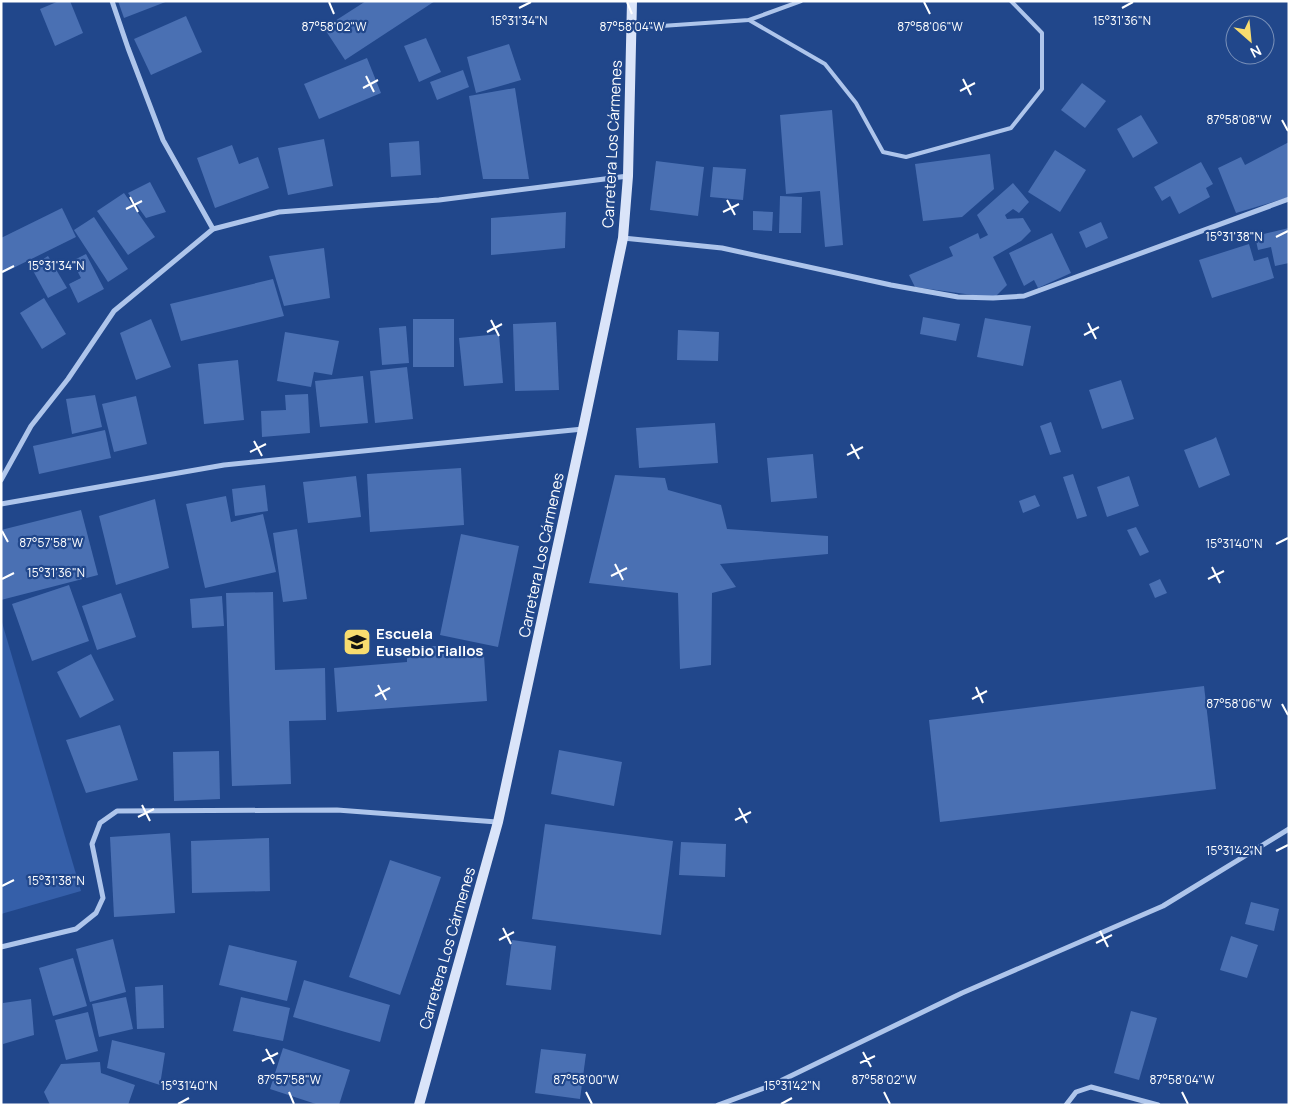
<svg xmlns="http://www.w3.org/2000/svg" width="1290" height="1106" font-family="Manrope,sans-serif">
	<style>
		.green { fill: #355fa9 }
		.building { fill: #4a70b3 }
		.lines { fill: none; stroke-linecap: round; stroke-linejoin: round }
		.lane { stroke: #aec5eb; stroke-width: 4 }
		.street { stroke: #aec5eb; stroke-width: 5 }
		.secondary { stroke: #dae4f9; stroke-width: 10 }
		.ticks { fill: none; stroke: #fff; stroke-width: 2 }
		.labels { text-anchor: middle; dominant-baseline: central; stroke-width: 4.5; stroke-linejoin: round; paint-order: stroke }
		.street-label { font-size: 15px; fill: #fff; stroke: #21478b }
		.poi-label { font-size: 15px; font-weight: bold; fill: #fff; stroke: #21478b; text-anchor: start }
		.ticks-label { font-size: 12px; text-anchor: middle; fill: #fff; stroke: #21478b; stroke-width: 4.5; stroke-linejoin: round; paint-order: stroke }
	</style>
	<rect width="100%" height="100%" fill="#21478b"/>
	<polygon class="green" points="1,619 81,891 1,914"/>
	<g class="building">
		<polygon points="59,1 70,1 83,33 55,46 40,9"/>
		<polygon points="118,1 168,1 124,18"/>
		<polygon points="366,1 435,1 345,60 324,28"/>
		<polygon points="186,16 202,52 151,75 134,39"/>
		<polygon points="426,38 441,72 419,82 404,46"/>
		<polygon points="509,44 521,80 476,93 467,57"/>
		<polygon points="367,58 381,93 319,119 304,84"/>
		<polygon points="463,70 469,87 437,100 430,82"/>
		<polygon points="1082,83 1106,101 1085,128 1061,110"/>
		<polygon points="515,88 529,179 483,179 469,96"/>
		<polygon points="832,110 843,245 825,247 820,191 786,194 780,115"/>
		<polygon points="1141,115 1158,143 1133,158 1117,129"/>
		<polygon points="324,139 333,186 288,195 278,148"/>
		<polygon points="419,141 421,175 391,177 389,143"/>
		<polygon points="1289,142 1289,197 1236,213 1218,168 1241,157 1245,165"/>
		<polygon points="232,145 239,164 258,157 269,188 215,208 197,158"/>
		<polygon points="1055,150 1086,170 1060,212 1028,192"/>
		<polygon points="990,154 994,189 962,217 923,221 915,164"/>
		<polygon points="656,161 704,167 698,216 650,210"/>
		<polygon points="1201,162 1213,184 1206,188 1210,197 1179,214 1170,196 1162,201 1154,187"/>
		<polygon points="713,167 746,169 743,200 710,197"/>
		<polygon points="150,182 166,212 146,218 128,193"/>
		<polygon points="1013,183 1029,202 1019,213 1013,209 1005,215 1007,219 1023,218 1031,231 1021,241 993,257 1007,285 994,298 915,287 909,275 953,256 949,247 978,233 980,239 988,235 977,215"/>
		<polygon points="124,193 155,237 128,255 97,211"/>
		<polygon points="780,196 802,197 801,233 779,233"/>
		<polygon points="62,208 76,237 1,274 1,238"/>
		<polygon points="753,211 773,212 772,231 753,230"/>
		<polygon points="566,212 565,248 491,255 491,218"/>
		<polygon points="94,217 128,269 108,282 74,230"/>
		<polygon points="1101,222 1108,238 1086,248 1079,232"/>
		<polygon points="1289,228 1289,263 1275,266 1271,247 1258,250 1255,236"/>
		<polygon points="1052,233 1071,273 1038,288 1034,280 1024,286 1009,253"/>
		<polygon points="1249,244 1254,261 1268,257 1274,278 1212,298 1199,260"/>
		<polygon points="324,248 330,298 284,306 269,256"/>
		<polygon points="86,254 104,289 78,303 69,284 81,278 72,261"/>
		<polygon points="48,256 67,288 48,298 31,267"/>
		<polygon points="273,279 284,316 181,341 170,304"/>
		<polygon points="44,298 66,334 42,349 20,313"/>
		<polygon points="923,317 960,324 956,341 920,334"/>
		<polygon points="985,318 1031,326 1023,366 977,357"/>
		<polygon points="151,319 171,367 136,380 120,333"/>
		<rect x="413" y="319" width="41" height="48"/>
		<polygon points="556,322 559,390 515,391 513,324"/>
		<polygon points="406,326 409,363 382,365 379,328"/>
		<polygon points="678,330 719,332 718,361 677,360"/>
		<polygon points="285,332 339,341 332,375 314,372 311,387 277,381"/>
		<polygon points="499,334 503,383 464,386 459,338"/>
		<polygon points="238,360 244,420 204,424 198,364"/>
		<polygon points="407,367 413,419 375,423 370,371"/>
		<polygon points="363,376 368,423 320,427 315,381"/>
		<polygon points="1121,380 1134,419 1102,429 1089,390"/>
		<polygon points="308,394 310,433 262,437 261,411 286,410 285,395"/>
		<polygon points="95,395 102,427 72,434 66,399"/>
		<polygon points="136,396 147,444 114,452 102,404"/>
		<polygon points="1051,422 1061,452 1050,455 1040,426"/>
		<polygon points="715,423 718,463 639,468 636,428"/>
		<polygon points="105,430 111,458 39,474 33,446"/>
		<polygon points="1216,437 1230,475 1199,488 1184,450 1213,439"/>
		<polygon points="813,454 817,498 771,502 767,458"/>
		<polygon points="461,468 464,525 370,532 367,474"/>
		<polygon points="1073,474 1087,516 1077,519 1063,477"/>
		<polygon points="615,475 665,478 668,490 721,505 727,529 828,536 828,554 720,564 736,587 712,593 711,665 680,669 678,593 589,583"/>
		<polygon points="356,476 361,517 308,523 303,482"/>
		<polygon points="1129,476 1139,506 1107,517 1097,487"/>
		<polygon points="265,485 268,511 235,516 232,489"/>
		<polygon points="1035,495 1040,506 1023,513 1019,501"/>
		<polygon points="226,496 231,522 263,514 276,572 205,588 186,504"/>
		<polygon points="155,499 169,568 116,585 99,516"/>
		<polygon points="81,510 98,575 1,600 1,530"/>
		<polygon points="1136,527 1149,552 1140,556 1127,530"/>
		<polygon points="297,529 307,599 283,602 273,533"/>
		<polygon points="461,534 519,546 498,647 440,635"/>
		<polygon points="1160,579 1167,593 1155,598 1149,584"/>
		<polygon points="69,585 89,641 32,661 12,604"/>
		<polygon points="273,592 275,670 325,668 326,720 289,721 291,784 232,786 226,593"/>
		<polygon points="121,593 136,637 97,650 82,606"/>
		<polygon points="222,596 224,626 192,628 190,599"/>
		<polygon points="450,645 451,657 484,655 487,701 337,712 334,668 407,662 407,648"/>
		<polygon points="91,654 114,700 80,718 57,672"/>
		<polygon points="1204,686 1216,789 940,822 929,720"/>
		<polygon points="120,725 138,780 86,793 66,740"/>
		<polygon points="559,750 622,762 614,806 551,794"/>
		<polygon points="219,751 220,799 174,801 173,752"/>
		<polygon points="545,824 673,841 661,935 532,919"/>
		<polygon points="170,833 175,913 114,917 110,837"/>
		<polygon points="269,838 270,891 192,893 191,841"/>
		<polygon points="681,842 726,844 725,877 679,875"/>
		<polygon points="390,860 441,877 400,995 349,977"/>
		<polygon points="1251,902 1279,909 1274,931 1245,924"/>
		<polygon points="1231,936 1258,945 1247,978 1220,970"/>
		<polygon points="113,939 126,992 90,1002 76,949"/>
		<polygon points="512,940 556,946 551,990 506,985"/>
		<polygon points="229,945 297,961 287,1001 219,985"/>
		<polygon points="73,958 87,1006 53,1016 39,968"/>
		<polygon points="304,980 390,1005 380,1042 293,1017"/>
		<polygon points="163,985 164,1028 137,1029 135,987"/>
		<polygon points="126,997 133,1029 99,1037 92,1004"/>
		<polygon points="241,997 290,1008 283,1041 233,1031"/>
		<polygon points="31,999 34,1035 3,1044 3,1003"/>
		<polygon points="1131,1011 1157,1018 1139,1080 1114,1073"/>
		<polygon points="88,1012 98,1051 66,1060 55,1020"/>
		<polygon points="112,1040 165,1053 160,1085 107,1068"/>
		<polygon points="283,1048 350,1070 339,1105 319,1105 270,1089"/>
		<polygon points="541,1049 586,1054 580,1099 535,1093"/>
		<polygon points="100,1062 101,1073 135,1085 128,1105 50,1105 44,1092 61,1064"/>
	</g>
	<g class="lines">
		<g class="lane">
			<polyline points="749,20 825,64 856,103 883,152 906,157 1011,128 1042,89 1042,33 1011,1"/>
			<polyline points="632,28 749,20 801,1"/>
		</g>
		<g class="street">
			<polyline points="112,1 128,48 163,140 213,229"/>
			<polyline points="623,238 722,248 891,285 958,297 993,298 1024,296 1289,199"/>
			<polyline points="1,480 31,426 68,379 114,311 213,229 279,212 439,200 628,176"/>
			<polyline points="1,504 224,465 583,429"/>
			<polyline points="1,947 76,929 96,913 103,898 92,844 100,823 117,811 337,810 497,822"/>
			<polyline points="718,1105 770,1086 962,993 1163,906 1289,829"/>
			<polyline points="1066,1105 1076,1092 1091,1087 1158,1105"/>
		</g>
		<polyline class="secondary" points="419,1105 498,822 583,429 623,238 628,176 632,1"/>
	</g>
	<path class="ticks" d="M329 2 334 14M627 2 632 14M924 2 930 14M519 8 531 2M1122 8 1133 2M366 76 374 92M963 79 971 95M363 88 378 80M960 91 975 83M1282 120 1288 131M130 197 138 212M727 200 735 215M126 209 142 201M723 212 739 204M1276 237 1288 231M2 272 14 266M491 320 499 336M1088 323 1096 339M487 332 502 324M1084 335 1099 327M254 441 262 456M851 444 859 459M250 452 266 444M847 455 863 447M2 531 8 542M1276 544 1288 538M615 564 623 580M1212 567 1220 583M611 576 627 568M2 579 14 573M1208 579 1224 571M378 685 386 700M976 687 983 703M375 696 390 688M972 699 987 691M1282 704 1288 715M142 805 150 821M739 808 747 823M138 817 154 809M735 820 751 812M1276 851 1288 845M2 886 14 880M503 928 511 944M1100 931 1108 947M499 940 514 932M1096 943 1112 935M266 1049 274 1064M863 1052 871 1067M262 1061 278 1053M860 1063 875 1056M289 1092 294 1104M586 1092 592 1104M884 1092 890 1104M1182 1092 1188 1104M178 1104 189 1098M781 1104 792 1098"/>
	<defs>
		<symbol id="school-square" viewBox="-11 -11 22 22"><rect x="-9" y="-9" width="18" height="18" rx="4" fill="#f8dc6f" stroke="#21478b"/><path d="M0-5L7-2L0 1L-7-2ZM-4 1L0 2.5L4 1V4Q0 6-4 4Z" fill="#111"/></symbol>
	</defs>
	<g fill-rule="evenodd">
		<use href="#school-square" x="341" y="626" width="32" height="32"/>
	</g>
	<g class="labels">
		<g class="street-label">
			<text transform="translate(612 144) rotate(-87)">Carretera Los Cármenes</text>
			<text transform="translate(541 555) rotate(-78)">Carretera Los Cármenes</text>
			<text transform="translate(447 948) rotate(-74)">Carretera Los Cármenes</text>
		</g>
		<g class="poi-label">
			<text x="376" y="633">Escuela<tspan x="376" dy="17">Eusebio Fiallos</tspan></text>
		</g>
	</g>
	<g class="ticks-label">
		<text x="519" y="25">15°31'34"N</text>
		<text x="1122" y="25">15°31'36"N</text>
		<text x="334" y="31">87°58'02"W</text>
		<text x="632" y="31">87°58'04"W</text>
		<text x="930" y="31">87°58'06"W</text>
		<text x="1239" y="124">87°58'08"W</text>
		<text x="1234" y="241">15°31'38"N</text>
		<text x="56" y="270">15°31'34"N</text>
		<text x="51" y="547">87°57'58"W</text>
		<text x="1234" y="548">15°31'40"N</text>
		<text x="56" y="577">15°31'36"N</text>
		<text x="1239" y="708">87°58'06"W</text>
		<text x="1234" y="855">15°31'42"N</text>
		<text x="56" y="885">15°31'38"N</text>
		<text x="289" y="1084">87°57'58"W</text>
		<text x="586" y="1084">87°58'00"W</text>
		<text x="884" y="1084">87°58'02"W</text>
		<text x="1182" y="1084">87°58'04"W</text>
		<text x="189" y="1090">15°31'40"N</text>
		<text x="792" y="1090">15°31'42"N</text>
	</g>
	<rect width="1290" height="1106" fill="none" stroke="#ffffff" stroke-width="5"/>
	<g transform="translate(1250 40) rotate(153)"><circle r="24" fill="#21478b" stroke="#7a91b9"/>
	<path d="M0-4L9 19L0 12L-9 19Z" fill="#f8dc6f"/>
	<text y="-8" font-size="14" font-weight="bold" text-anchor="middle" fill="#ffffff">N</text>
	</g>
</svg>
